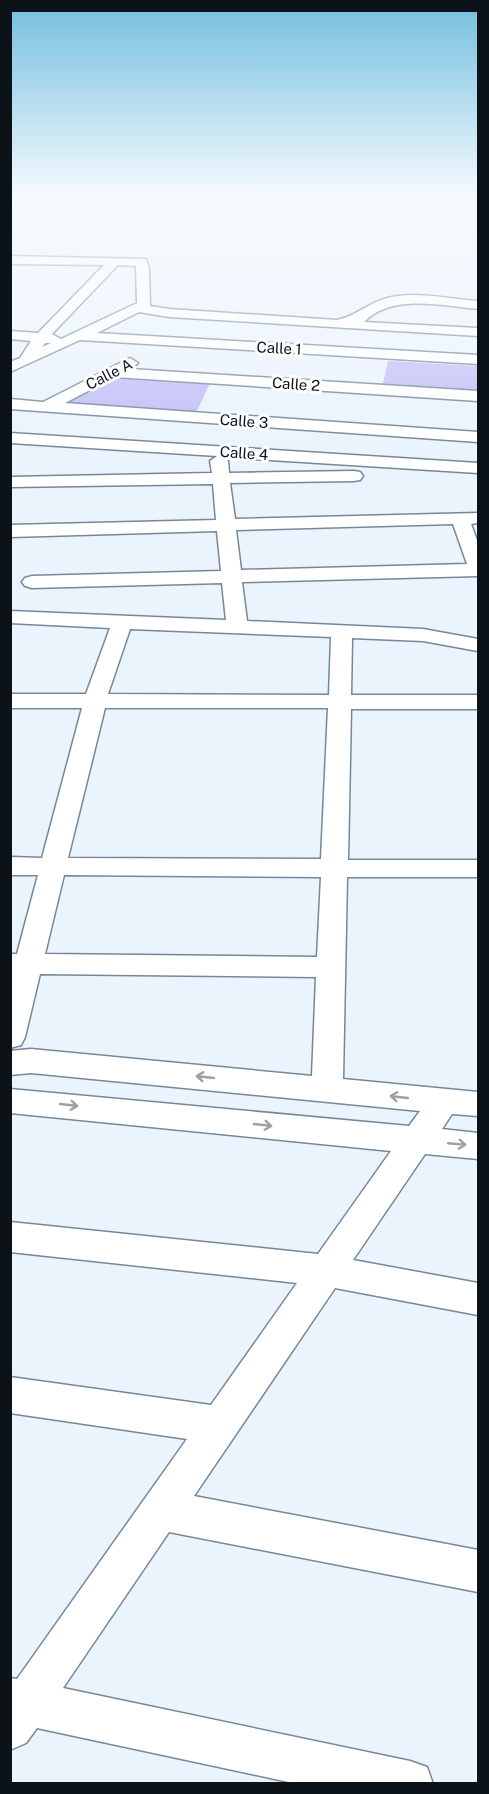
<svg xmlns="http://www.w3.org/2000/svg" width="489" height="1794" font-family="'Public Sans',sans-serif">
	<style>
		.green { fill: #c0bdf6 }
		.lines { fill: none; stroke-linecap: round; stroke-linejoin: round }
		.minor-casing { stroke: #738999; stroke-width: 3 }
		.minor { fill: #fff; fill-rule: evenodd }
		.oneway { stroke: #9da1a3 }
		.labels { text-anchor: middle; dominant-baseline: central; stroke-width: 6; stroke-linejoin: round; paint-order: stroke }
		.far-street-label { font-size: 15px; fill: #0b1319; stroke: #fff }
	</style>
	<rect width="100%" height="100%" fill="#ebf4fc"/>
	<g class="green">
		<polygon points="388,361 478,366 478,393 382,388"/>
		<polygon points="117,376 210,383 196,413 72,404 70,401"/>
	</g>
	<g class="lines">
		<defs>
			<g id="minor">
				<path d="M10 256 146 259 149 268 150 306 169 309 337 320C355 316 366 305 384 299 412 290 449 299 478 301V309C442 306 392 293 364 322L478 328V336L169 317 139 312 97 333 478 355V364L80 340 10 372V362L20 358 31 341 10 339V331L38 333 104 265 10 264ZM118 265 136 266 137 303 61 339 52 334ZM45 343H51L42 347Z"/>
				<polygon points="130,358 138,363 131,369 478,391 478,401 115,377 65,403 478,432 478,442 10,409 10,399 43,402"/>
				<path d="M10 433 478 463V473L223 457 228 461 229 473 354 471 360 472 363 476 360 480 354 481 230 483 235 519 478 513V523L471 524 478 543V576L242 582 247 621 423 629 478 639V651L423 641 352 638 351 695H478V709H351L348 860H478V877H347L343 1079 478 1092V1116L452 1114 442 1129 478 1133V1159L425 1154 353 1260 478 1283V1315L335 1288 194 1496 478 1550V1592L169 1532 63 1688 410 1761 427 1767 433 1784H298L37 1728 26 1743 10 1750V1678L17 1679 187 1439 10 1413V1377L211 1405 297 1283 10 1252V1222L318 1254 391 1151 10 1113V1089L409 1126 420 1111 31 1073 10 1075V1051L31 1049 312 1076 316 977 40 974 25 1037 21 1045 10 1048V954H17L38 875H10V857L42 858 82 708H10V694H86L110 628 10 623V611L226 620 222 583 32 588 25 586 22 582 25 578 32 576 221 571 217 531 10 537V525L216 520 213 484 10 487V477L212 473 210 461 217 456 10 443ZM453 524 467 564 241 570 236 530ZM130 629 331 637 329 695 108 694ZM105 708H328L321 859 68 858ZM64 875 321 877 317 957 45 954Z"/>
			</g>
		</defs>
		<use href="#minor" class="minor-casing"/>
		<use href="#minor" class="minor"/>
	</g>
	<defs><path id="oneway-shaft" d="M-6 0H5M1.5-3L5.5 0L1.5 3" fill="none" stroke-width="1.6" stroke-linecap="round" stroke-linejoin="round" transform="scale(1.5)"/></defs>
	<g class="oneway">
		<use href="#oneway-shaft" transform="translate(205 1077) rotate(-174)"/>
		<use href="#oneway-shaft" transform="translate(399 1097) rotate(-174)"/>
		<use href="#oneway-shaft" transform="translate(69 1105) rotate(6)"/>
		<use href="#oneway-shaft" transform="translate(263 1125) rotate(6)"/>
		<use href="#oneway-shaft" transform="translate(457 1144) rotate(5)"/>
	</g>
	<linearGradient id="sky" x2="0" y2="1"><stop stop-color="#72bede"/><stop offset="0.44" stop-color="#f6fafe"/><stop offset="1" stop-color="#f6fafe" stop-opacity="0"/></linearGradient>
	<rect width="489" height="448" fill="url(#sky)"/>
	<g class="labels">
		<g class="far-street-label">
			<text transform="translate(279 348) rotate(3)">Calle 1</text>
			<text transform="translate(109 374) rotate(-27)">Calle A</text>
			<text transform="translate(296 384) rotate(4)">Calle 2</text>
			<text transform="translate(244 421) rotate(4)">Calle 3</text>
			<text transform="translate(244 453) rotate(4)">Calle 4</text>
		</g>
	</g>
	<rect width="489" height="1794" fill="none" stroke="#0b1319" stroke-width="24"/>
</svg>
